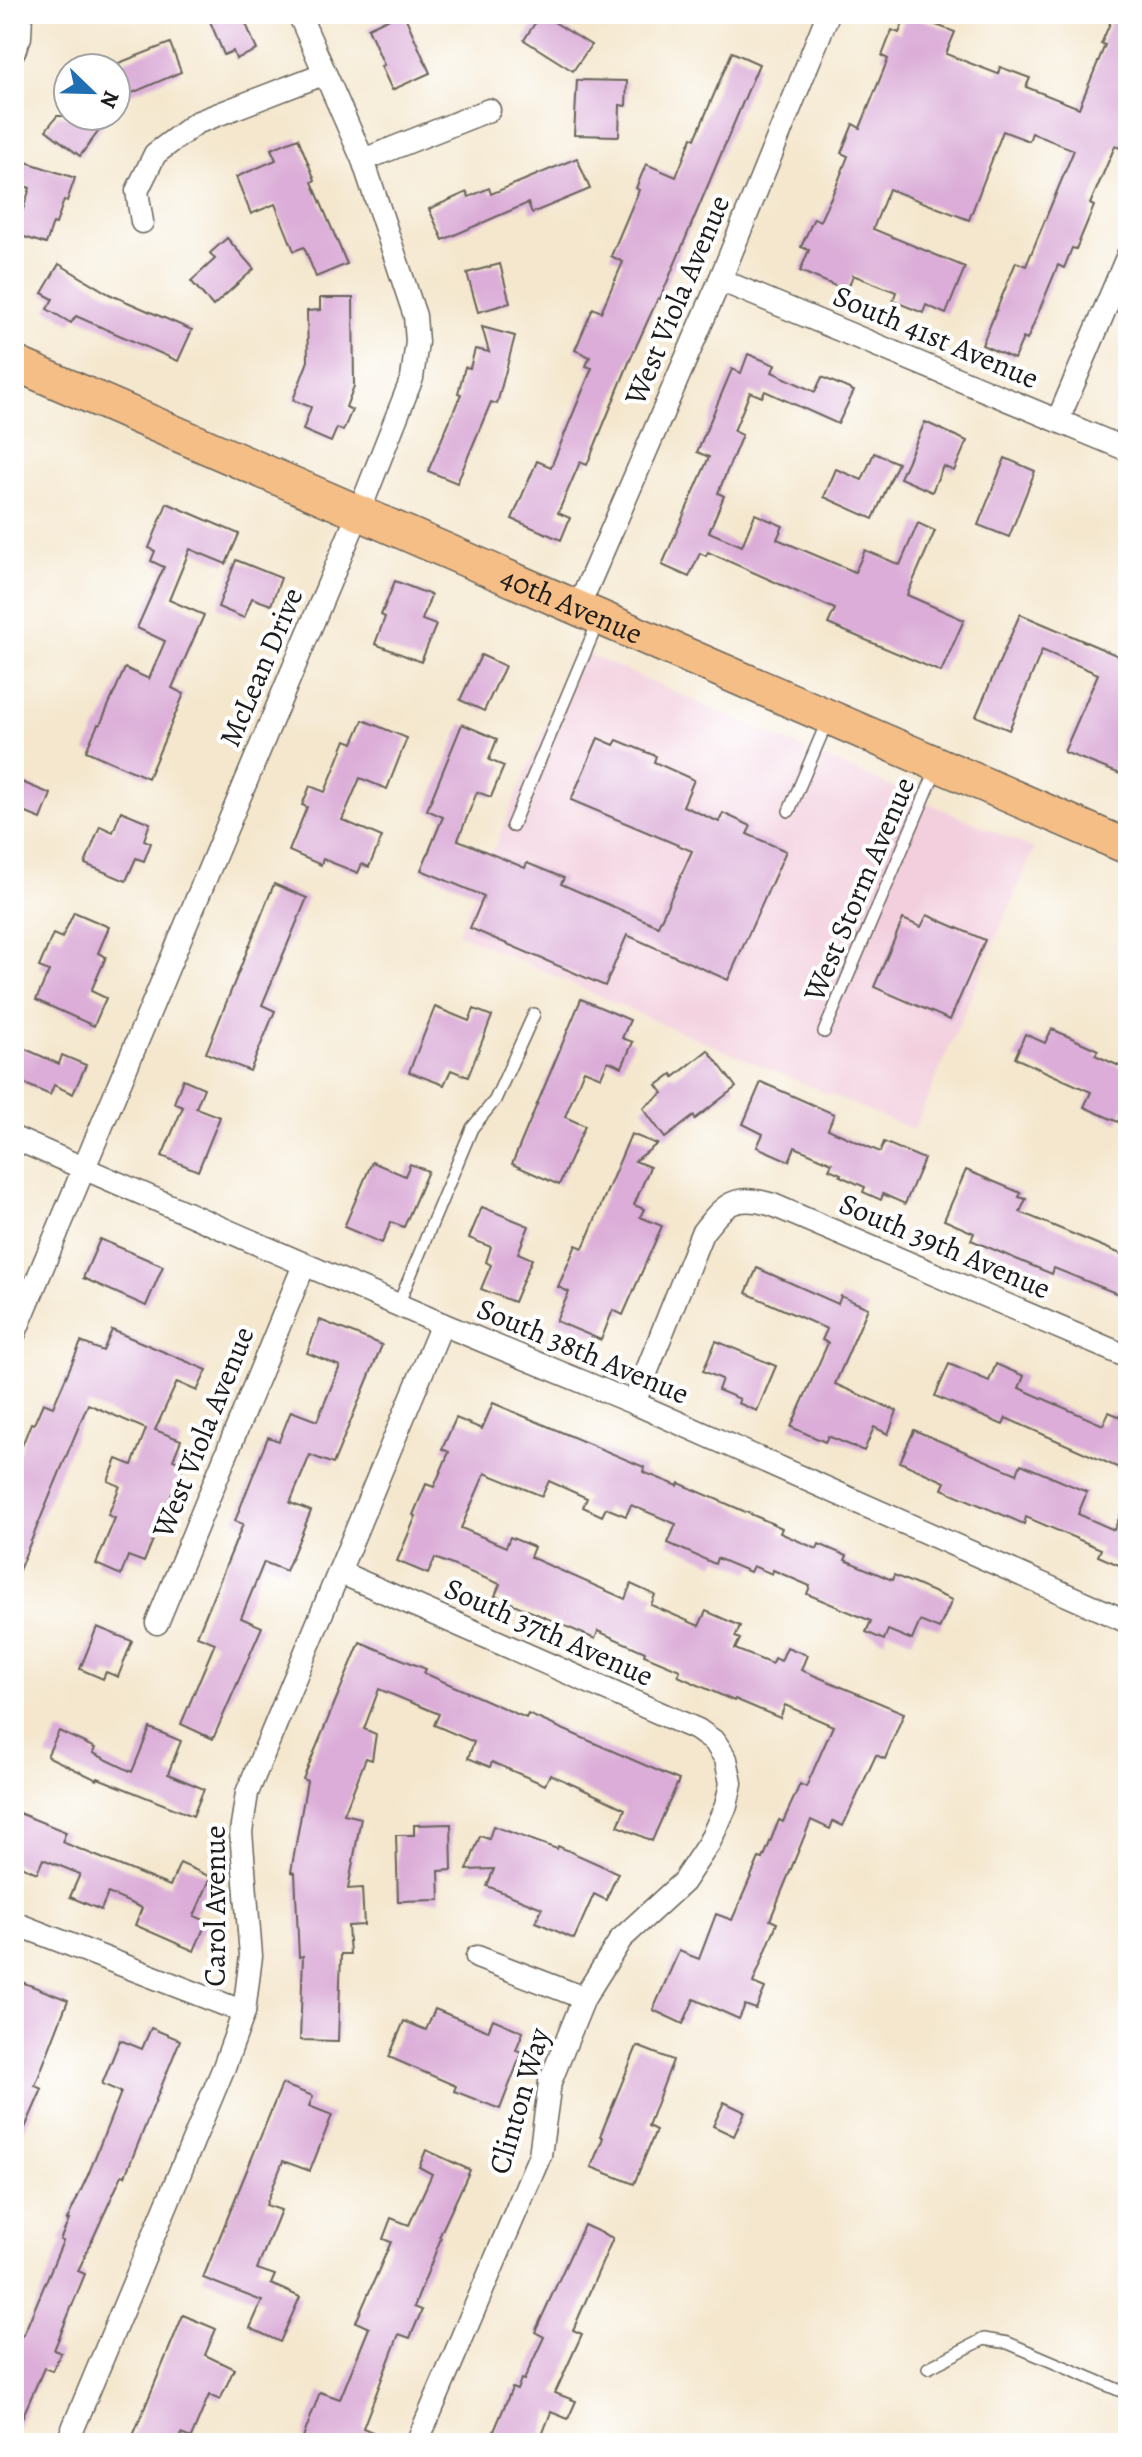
<svg xmlns="http://www.w3.org/2000/svg" width="1142" height="2457" font-family="Alegreya,serif">
	<style>
		.built { fill: #f3cfde }
		.building { fill: #dbadd8 }
		.lines { fill: none; stroke-linecap: round; stroke-linejoin: round }
		.lane-casing { stroke: #68635a; stroke-width: 14 }
		.street-casing { stroke: #68635a; stroke-width: 25 }
		.primary-casing { stroke: #68635a; stroke-width: 37 }
		.lane { stroke: #fff; stroke-width: 11 }
		.street { stroke: #fff; stroke-width: 22 }
		.primary { stroke: #f6be87; stroke-width: 34 }
		.labels { text-anchor: middle; dominant-baseline: central; stroke-width: 8; stroke-linejoin: round; paint-order: stroke }
		.street-label { font-size: 30px; fill: #1c1c1c; stroke: #fff }
	</style>
	<rect width="100%" height="100%" fill="#fff"/>
	<filter id="ink" filterUnits="userSpaceOnUse"><feTurbulence type="fractalNoise" baseFrequency=".0125" numOctaves="2"/><feDisplacementMap in="SourceGraphic" scale="16" xChannelSelector="R" yChannelSelector="G"/><feConvolveMatrix kernelMatrix="1 2 1 2 8 2 1 2 1" color-interpolation-filters="sRGB"/></filter>
	<filter id="wash" filterUnits="userSpaceOnUse"><feTurbulence type="fractalNoise" baseFrequency=".006" numOctaves="4" result="noise"/><feDisplacementMap in="SourceGraphic" scale="32" xChannelSelector="R" yChannelSelector="G"/><feGaussianBlur stdDeviation="1.8" result="paint"/><feColorMatrix in="noise" values="0 0 0 0 0 0 0 0 0 0 0 0 0 0 0 0 0 1.4 0 .05"/><feComposite in="paint" operator="in"/></filter>
	<g filter="url(#wash)">
		<rect width="100%" height="100%" fill="#f4e7ce"/>
		<polygon class="built" points="578,650 1034,849 914,1130 662,1024 458,933"/>
		<g id="blocks">
			<g class="building">
				<polygon points="207,14 242,14 257,50 236,59 233,51 224,55"/>
				<polygon points="398,14 404,14 430,73 392,90 381,66 384,65 368,28"/>
				<polygon points="541,14 591,45 573,71 524,40"/>
				<polygon points="907,14 955,32 946,54 998,74 1000,67 1030,78 1026,87 1079,108 1105,45 1101,44 1114,14 1128,14 1128,128 1120,148 1115,146 1100,181 1090,204 1094,206 1076,249 1072,248 1064,268 1058,265 1027,340 1023,338 1014,359 982,345 1016,262 1026,266 1074,150 1032,133 1029,141 1003,131 969,220 889,189 873,229 965,267 946,314 926,305 923,313 893,301 896,292 853,275 847,291 800,271 809,250 801,247 814,218 820,221 837,184 848,156 841,153 853,124 860,128 888,59 882,56 892,30 899,33"/>
				<polygon points="170,43 181,72 123,97 116,79 116,68 111,66"/>
				<polygon points="732,52 759,64 660,299 658,298 630,360 587,465 580,462 558,513 570,518 561,540 512,519 537,461 551,467 592,368 586,366 590,357 575,350 593,308 601,312 623,262 611,256 639,190 636,188 646,164 676,177 692,137 695,139"/>
				<polygon points="577,80 627,81 626,106 620,105 619,136 574,135"/>
				<polygon points="57,116 110,116 80,156 46,130"/>
				<polygon points="298,138 315,180 312,182 347,264 316,277 304,247 294,251 275,204 251,214 236,177 276,160 271,149"/>
				<polygon points="577,158 590,189 532,213 528,203 443,240 429,209 467,192 469,197 489,188 491,194"/>
				<polygon points="26,162 75,178 67,201 64,200 56,224 53,223 46,244 15,234 30,188 18,184"/>
				<polygon points="227,238 254,269 213,306 191,281 215,259 210,253"/>
				<polygon points="59,264 109,294 192,330 178,361 76,316 71,323 47,309 53,299 42,293"/>
				<polygon points="500,264 510,303 478,312 467,273"/>
				<polygon points="320,298 353,298 354,386 346,407 352,410 343,431 337,428 331,442 303,430 311,407 293,400 308,361 307,311 320,310"/>
				<polygon points="482,327 515,336 497,404 491,402 457,483 428,471 461,394 458,393 465,367 470,368 475,349 489,352"/>
				<polygon points="748,354 775,365 772,372 815,392 822,377 854,391 838,424 765,391 762,397 750,392 734,431 742,435 718,493 724,496 709,532 742,546 755,514 783,526 777,539 855,572 865,550 900,565 918,523 935,531 907,595 964,620 941,672 828,624 835,609 708,552 706,556 700,553 689,577 662,565 709,457 697,452 732,369 741,373"/>
				<polygon points="925,422 967,441 954,471 943,466 932,492 900,478"/>
				<polygon points="874,453 898,463 873,519 824,497 836,469 862,480"/>
				<polygon points="1005,458 1035,471 1009,537 978,525"/>
				<polygon points="167,503 239,534 226,564 190,549 169,600 204,615 172,688 184,694 148,778 86,751 98,724 100,725 125,668 149,679 165,641 137,628 164,567 151,561 155,551 149,548"/>
				<polygon points="236,560 281,578 271,605 252,598 244,618 218,607"/>
				<polygon points="395,581 431,595 422,620 436,625 421,662 375,644 385,617 381,615"/>
				<polygon points="1020,614 1128,660 1128,777 1064,752 1098,674 1042,650 1009,730 976,716"/>
				<polygon points="481,655 505,666 484,711 460,700"/>
				<polygon points="363,720 407,738 387,789 360,778 342,820 382,837 369,867 362,864 358,873 323,859 321,865 289,851 307,807 302,805 310,786 325,792 346,740 353,743"/>
				<polygon points="462,724 497,739 489,760 504,766 491,797 477,792 458,840 525,868 527,863 564,878 561,884 658,926 692,851 571,800 598,738 614,745 617,740 656,756 654,762 694,780 683,806 719,822 723,813 751,826 747,834 786,851 728,980 627,935 605,986 470,928 484,896 421,870 443,817 427,810"/>
				<polygon points="19,781 51,794 41,819 14,808 14,795"/>
				<polygon points="121,811 150,823 144,840 151,843 144,861 136,858 126,881 85,864 100,826 113,832"/>
				<polygon points="274,884 307,898 262,1005 275,1011 250,1071 206,1053"/>
				<polygon points="74,912 109,927 98,953 106,957 91,991 106,998 94,1026 36,1000 49,971 39,967 53,934 62,938"/>
				<polygon points="927,915 985,940 950,1020 874,987 903,919 921,927"/>
				<polygon points="581,999 630,1020 622,1038 633,1042 622,1067 608,1061 601,1077 584,1070 565,1117 585,1126 559,1185 512,1164"/>
				<polygon points="435,1007 469,1021 474,1009 492,1016 468,1077 451,1070 444,1085 409,1072"/>
				<polygon points="1052,1029 1098,1050 1095,1055 1128,1070 1128,1099 1118,1122 1084,1107 1091,1092 1015,1058 1025,1034 1045,1043"/>
				<polygon points="14,1044 59,1064 62,1055 86,1065 73,1094 54,1085 50,1095 14,1079"/>
				<polygon points="708,1050 736,1087 695,1119 694,1116 665,1138 643,1108 663,1093 657,1085 672,1074 674,1077"/>
				<polygon points="183,1079 204,1088 196,1108 220,1117 198,1171 162,1156 183,1107 174,1103"/>
				<polygon points="761,1082 834,1114 828,1129 880,1152 884,1142 924,1159 905,1204 883,1194 881,1200 863,1192 865,1187 840,1176 841,1174 829,1169 832,1163 795,1147 789,1161 757,1147 763,1134 743,1124"/>
				<polygon points="631,1134 657,1144 635,1161 650,1167 634,1205 644,1209 640,1217 662,1226 623,1315 613,1310 601,1340 556,1321 569,1292 558,1287 576,1245 583,1248"/>
				<polygon points="372,1162 405,1176 410,1164 428,1171 404,1227 391,1222 382,1243 344,1227"/>
				<polygon points="966,1170 1021,1193 1019,1197 1026,1199 1020,1212 1128,1257 1128,1298 1054,1268 1052,1274 1028,1264 971,1240 974,1233 944,1220"/>
				<polygon points="482,1207 529,1226 518,1253 532,1259 514,1302 481,1289 491,1265 486,1262 491,1247 469,1238"/>
				<polygon points="100,1239 163,1266 146,1306 83,1278"/>
				<polygon points="757,1268 838,1304 841,1296 868,1308 835,1384 897,1411 888,1434 874,1427 864,1451 828,1436 825,1442 791,1427 828,1343 822,1340 827,1329 746,1293"/>
				<polygon points="320,1320 382,1345 333,1464 310,1455 290,1503 311,1511 286,1571 264,1562 241,1618 262,1627 213,1739 181,1724 215,1643 197,1636 243,1524 235,1521 268,1437 279,1441 291,1411 317,1421 340,1366 307,1353"/>
				<polygon points="112,1330 207,1370 197,1391 177,1382 155,1430 181,1440 173,1460 184,1464 144,1562 128,1556 121,1575 96,1564 115,1518 108,1515 120,1486 108,1481 117,1459 132,1465 146,1429 88,1404 14,1582 14,1466 31,1423 34,1424 43,1403 53,1407 81,1342 103,1351"/>
				<polygon points="716,1341 776,1366 757,1411 738,1403 740,1399 718,1390 722,1379 703,1371"/>
				<polygon points="949,1364 989,1381 996,1364 1024,1376 1019,1388 1103,1425 1109,1412 1128,1420 1128,1472 1006,1418 1003,1425 935,1396"/>
				<polygon points="493,1403 644,1467 643,1472 678,1486 679,1483 769,1522 782,1528 780,1533 817,1549 819,1544 847,1556 845,1560 892,1580 894,1575 952,1600 939,1629 920,1621 912,1640 888,1630 884,1640 866,1632 871,1621 807,1594 810,1586 773,1570 772,1574 753,1566 750,1572 717,1558 715,1564 668,1543 676,1524 631,1505 626,1516 606,1508 602,1516 583,1507 587,1498 549,1481 542,1496 485,1473 461,1528 506,1547 510,1537 534,1547 530,1557 625,1599 631,1584 655,1595 651,1605 699,1626 706,1611 740,1626 735,1637 740,1639 735,1649 772,1664 774,1658 781,1661 787,1647 807,1655 801,1670 904,1713 885,1759 876,1755 843,1826 833,1821 830,1829 811,1820 770,1920 777,1923 753,1983 765,1988 756,2009 745,2005 739,2019 694,1999 683,2024 653,2010 679,1951 699,1959 716,1914 732,1920 759,1858 763,1859 779,1820 783,1822 800,1784 806,1787 833,1726 785,1705 780,1718 735,1699 734,1701 678,1676 680,1670 644,1655 645,1652 598,1631 595,1639 495,1596 500,1584 435,1558 428,1574 397,1561 416,1516 413,1515 426,1484 434,1487 449,1452 442,1449 456,1418 482,1429"/>
				<polygon points="914,1430 1017,1474 1021,1464 1087,1492 1078,1514 1114,1530 1128,1498 1128,1569 1098,1556 1101,1549 1026,1517 1024,1524 942,1489 945,1482 900,1462"/>
				<polygon points="97,1627 132,1641 118,1677 106,1672 103,1679 80,1669"/>
				<polygon points="360,1642 426,1669 424,1673 526,1718 528,1714 679,1780 652,1841 618,1826 625,1809 602,1798 550,1774 545,1785 492,1762 490,1767 468,1758 474,1742 434,1725 439,1714 379,1689 364,1729 376,1734 372,1760 366,1758 344,1814 361,1818 348,1889 362,1888 364,1925 348,1926 350,1954 341,1954 338,2041 300,2040 303,1956 299,1957 295,1873 291,1872 307,1781 303,1779"/>
				<polygon points="150,1728 181,1741 168,1774 204,1789 193,1816 98,1778 97,1780 47,1756 59,1731 95,1748 93,1753 132,1772"/>
				<polygon points="14,1811 66,1832 62,1842 160,1882 170,1886 180,1863 211,1877 194,1916 207,1921 194,1951 135,1925 142,1908 108,1893 101,1910 70,1897 80,1874 43,1859 37,1873 14,1863"/>
				<polygon points="451,1824 452,1870 439,1871 440,1900 398,1901 396,1835 414,1835 414,1825"/>
				<polygon points="493,1826 557,1849 558,1846 618,1873 606,1900 594,1894 574,1939 536,1922 542,1908 487,1886 494,1869 467,1870 480,1836 489,1839"/>
				<polygon points="14,1979 68,2000 35,2086 42,2089 14,2153"/>
				<polygon points="435,2009 488,2031 493,2019 523,2032 516,2050 522,2052 500,2109 454,2091 456,2086 389,2057 404,2021 426,2030"/>
				<polygon points="151,2028 180,2040 125,2176 122,2175 78,2271 85,2274 54,2350 61,2353 52,2371 44,2368 14,2436 14,2332 23,2336 63,2241 60,2240 69,2220 67,2220 88,2175 121,2092 102,2084 120,2040 142,2049"/>
				<polygon points="637,2046 673,2060 648,2126 656,2130 634,2184 591,2167 603,2138 600,2136"/>
				<polygon points="282,2084 313,2096 309,2106 332,2115 310,2171 283,2161 266,2205 281,2210 257,2269 275,2275 271,2284 300,2297 280,2342 250,2328 262,2301 203,2278"/>
				<polygon points="724,2102 745,2112 734,2136 713,2126"/>
				<polygon points="426,2150 470,2170 439,2237 441,2238 414,2307 422,2310 410,2338 399,2334 363,2428 398,2443 314,2443 303,2438 320,2392 340,2399 369,2328 356,2322 391,2242 383,2239 391,2218 409,2225 432,2174 419,2167"/>
				<polygon points="584,2225 613,2238 573,2330 582,2334 555,2393 576,2401 568,2419 551,2412 539,2443 489,2443 512,2388 517,2390 521,2379 524,2380 544,2337 535,2332"/>
				<polygon points="183,2315 216,2329 205,2355 234,2369 220,2400 209,2395 191,2438 181,2434 177,2443 130,2443"/>
			</g>
		</g>
	</g>
	<g filter="url(#ink)">
		<use href="#blocks" fill-opacity="0" stroke="#68635a" stroke-width="2"/>
		<g class="lines">
			<defs>
				<g id="lane">
					<polyline points="789,811 827,722"/>
					<polyline points="512,826 598,622"/>
					<polyline points="824,1032 937,768"/>
					<polyline points="398,1305 472,1128 495,1100 534,1014"/>
					<polyline points="928,2368 984,2339 1008,2343 1128,2394"/>
				</g>
				<g id="street">
					<polyline points="14,51 20,37 21,14"/>
					<polyline points="363,160 489,110"/>
					<polyline points="142,222 137,191 155,154 196,123 323,74"/>
					<polyline points="720,280 1128,450"/>
					<polyline points="1058,420 1128,255"/>
					<polyline points="578,608 720,280 828,14"/>
					<polyline points="14,1138 442,1324 634,1403 1128,1622"/>
					<polyline points="14,1335 359,512 412,378 417,342 415,316 363,160 299,14"/>
					<path d="M634 1403 702 1233C725 1204 734 1193 773 1205L1128 1357"/>
					<polyline points="339,1572 698,1730 715,1742 726,1759 731,1783 726,1806 709,1843 683,1882 621,1939 584,1998 550,2082 540,2155 417,2443"/>
					<polyline points="157,1623 304,1265"/>
					<polyline points="14,1923 244,2012"/>
					<polyline points="477,1957 584,1998"/>
					<polyline points="67,2443 224,2067 244,2012 251,1956 241,1832 247,1793 442,1324"/>
				</g>
				<g id="primary">
					<path id="s1" d="M14 363 1128 847"/>
				</g>
			</defs>
			<use href="#lane" class="lane-casing"/>
			<use href="#street" class="street-casing"/>
			<use href="#primary" class="primary-casing"/>
			<use href="#lane" class="lane"/>
			<use href="#street" class="street"/>
			<use href="#primary" class="primary"/>
		</g>
	</g>
	<g class="labels">
		<g class="street-label">
			<text transform="translate(677 300) rotate(-67)">West Viola Avenue</text>
			<text transform="translate(936 337) rotate(23)">South 41st Avenue</text>
			<text stroke="none"><textPath href="#s1" startOffset="608">40th Avenue</textPath></text>
			<text transform="translate(261 667) rotate(-67)">McLean Drive</text>
			<text transform="translate(859 889) rotate(-67)">West Storm Avenue</text>
			<text transform="translate(945 1246) rotate(23)">South 39th Avenue</text>
			<text transform="translate(583 1351) rotate(23)">South 38th Avenue</text>
			<text transform="translate(203 1432) rotate(-68)">West Viola Avenue</text>
			<text transform="translate(549 1632) rotate(24)">South 37th Avenue</text>
			<text transform="translate(215 1906) rotate(-90)">Carol Avenue</text>
			<text transform="translate(519 2101) rotate(-74)">Clinton Way</text>
		</g>
	</g>
	<rect width="1142" height="2457" fill="none" stroke="#fff" stroke-width="48"/>
	<g transform="translate(92 92) rotate(113)"><circle r="38" fill="#ffffff" stroke="#a4a4a4" stroke-width="2"/>
	<path d="M0-6L14 30L0 20L-14 30Z" fill="#1f6fb2"/>
	<text y="-12" font-size="22" font-weight="bold" text-anchor="middle" fill="#1c1c1c">N</text>
	</g>
</svg>
